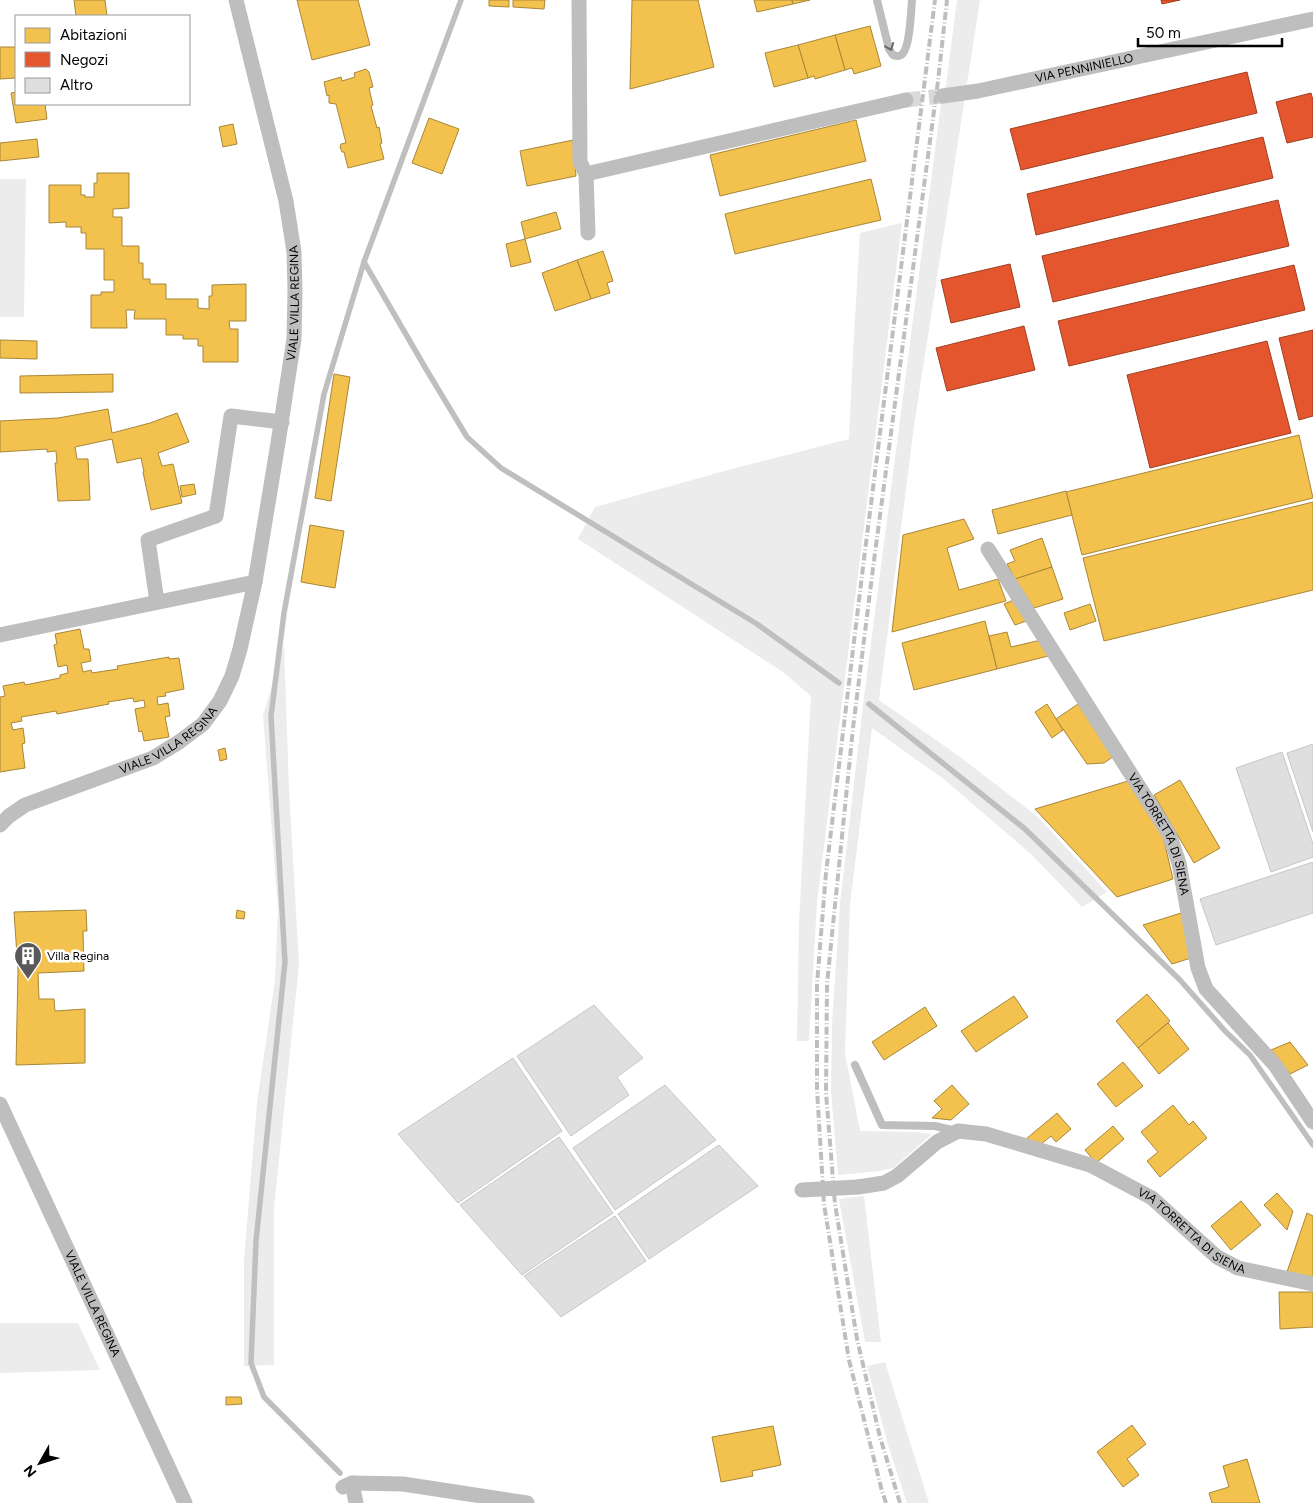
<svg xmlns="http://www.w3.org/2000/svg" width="1313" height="1503" font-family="Figtree,sans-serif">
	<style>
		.green { fill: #ececec }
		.homes { fill: #f2c14e; stroke: #a98737 }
		.shops { fill: #e4572e; stroke: #a03d20 }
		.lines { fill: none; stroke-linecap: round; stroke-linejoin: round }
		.stream { stroke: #bfbfbf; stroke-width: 5.5 }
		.building { fill: #dfdfdf; stroke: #c7c7c7 }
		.minor-tunnel { stroke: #d9d9d9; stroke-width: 15; stroke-dasharray: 15 8; stroke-linecap: butt }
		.service { stroke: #bebebe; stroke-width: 8 }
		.minor { stroke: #bebebe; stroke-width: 15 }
		.rail { stroke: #bebebe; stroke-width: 4; stroke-dasharray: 8 2.5 1 2.5; stroke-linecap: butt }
		.minor-bridge { stroke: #bebebe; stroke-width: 15 }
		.oneway { stroke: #686868 }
		.labels { text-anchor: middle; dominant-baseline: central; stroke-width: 5; stroke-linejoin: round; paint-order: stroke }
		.street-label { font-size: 12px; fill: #000; stroke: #fff }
		.poi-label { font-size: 12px; fill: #000; stroke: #fff; text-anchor: start }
	</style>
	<rect width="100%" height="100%" fill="#fff"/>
	<g class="green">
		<polygon points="957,0 980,0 914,426 879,700 956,754 1037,816 1107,892 1082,907 1033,856 945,780 872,728 850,904 845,1053 860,1131 917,1132 932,1134 893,1168 880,1171 838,1175 831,1091 832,1024 840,904 864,697 943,89 946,86"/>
		<polygon points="0,179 26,179 24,317 0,317"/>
		<polygon points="902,223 817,902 809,1041 797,1041 799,923 811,696 783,672 578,539 595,507 739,467 849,439 853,353 860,233"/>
		<polygon points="284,645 289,789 299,964 274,1208 274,1365 244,1366 244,1260 257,1103 275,980 278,910 263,715"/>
		<polygon points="864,1196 881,1342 865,1342 839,1199"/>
		<polygon points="0,1323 78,1323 100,1370 0,1373"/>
		<polygon points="885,1362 929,1503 907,1503 888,1445 867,1366"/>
	</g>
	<g class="homes">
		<polygon points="74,0 105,0 107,16 76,16"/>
		<polygon points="297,0 358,0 370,45 312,60"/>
		<polygon points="489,0 509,0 509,7 489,6"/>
		<polygon points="513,0 545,0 544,9 513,7"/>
		<polygon points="632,0 698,0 714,67 630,89"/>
		<polygon points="754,0 792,0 793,4 757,12"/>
		<polygon points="792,0 810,0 793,4"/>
		<polygon points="870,26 881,66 854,74 852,68 845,70 835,35"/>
		<polygon points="835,35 845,70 815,79 814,76 808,78 798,45"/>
		<polygon points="798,45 808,78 774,87 765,53"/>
		<polygon points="0,47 16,47 16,78 0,79"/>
		<polygon points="366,69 369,72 373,87 369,88 373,105 371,106 377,128 379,127 382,143 380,144 384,159 348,168 344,152 342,152 340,147 341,144 346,143 336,104 329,103 329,95 327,96 324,82 341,77 342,81 355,77 354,73"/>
		<polygon points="16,92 16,104 45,104 47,119 16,123 11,93"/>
		<polygon points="429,118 459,129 442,174 412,163"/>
		<polygon points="856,120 866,161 720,196 710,155"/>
		<polygon points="233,124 237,144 223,147 219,127"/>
		<polygon points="37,139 39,157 0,161 0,143"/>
		<polygon points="573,140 576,176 527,186 520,151"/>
		<polygon points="97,173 129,173 129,208 113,209 113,217 122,217 122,246 139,246 139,263 143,263 143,279 150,279 150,284 166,284 166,299 198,299 198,308 209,309 209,296 212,296 212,285 246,284 246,321 229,321 230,329 238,329 238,362 203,362 203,346 198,346 198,339 183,339 183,335 166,335 166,319 134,319 135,310 126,310 127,328 91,328 91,295 101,295 101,292 114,292 114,280 104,280 104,249 86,249 86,233 81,233 81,227 66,227 66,222 49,223 49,185 81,185 81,195 85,195 85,197 94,197 94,183 97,183"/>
		<polygon points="871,179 881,220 735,254 725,214"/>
		<polygon points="556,212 561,229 525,239 521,222"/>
		<polygon points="525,239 531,262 511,267 506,244"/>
		<polygon points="603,251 613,281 607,283 610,293 591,299 577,260"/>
		<polygon points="577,260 591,299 555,311 542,273"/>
		<polygon points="0,340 37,341 37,359 0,358"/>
		<polygon points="113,374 113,392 20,393 20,376"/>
		<polygon points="334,374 350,377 331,501 315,498"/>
		<polygon points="108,409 112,433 150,423 177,413 189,442 158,453 162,466 173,464 182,503 151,510 143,472 144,472 141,458 117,463 112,439 75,447 77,459 88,459 90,500 58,501 55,463 57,463 56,451 47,452 47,449 0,452 0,421 58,418"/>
		<polygon points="1299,435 1313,498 1082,555 1066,492"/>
		<polygon points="194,484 196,494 182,497 180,486"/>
		<polygon points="1066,491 1072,515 998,534 992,510"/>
		<polygon points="1313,502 1313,590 1104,641 1083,558"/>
		<polygon points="964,519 974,539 947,548 959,590 998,579 1006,601 892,632 903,535"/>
		<polygon points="310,525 344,531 335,588 301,582"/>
		<polygon points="1042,538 1052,567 1015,579 1007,564 1015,561 1010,550"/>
		<polygon points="1052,567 1063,599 1034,608 1015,579"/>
		<polygon points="1016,599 1029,620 1015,625 1004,604"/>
		<polygon points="1090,604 1096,621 1070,630 1064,613"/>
		<polygon points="985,621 997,669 914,690 902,643"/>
		<polygon points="80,629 84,649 89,649 91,661 81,663 83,672 91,670 92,673 118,669 117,666 169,657 169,659 179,658 184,689 165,693 166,696 157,697 158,705 168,703 170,716 165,717 169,737 144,741 142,731 139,732 135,709 145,707 144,700 134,702 133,698 108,702 109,704 57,714 56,711 21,717 22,721 11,723 13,730 23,728 25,743 22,744 25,768 0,772 0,697 5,696 3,686 24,682 25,685 60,678 60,675 68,673 67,665 58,667 54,645 57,644 55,634"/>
		<polygon points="1007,632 1011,647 1041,640 1052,655 997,669 989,636"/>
		<polygon points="1047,704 1063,730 1052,738 1035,712"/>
		<polygon points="1078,704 1114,756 1104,763 1087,764 1056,719"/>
		<polygon points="225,748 227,759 220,761 218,750"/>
		<polygon points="1180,780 1220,848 1194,863 1154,795"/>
		<polygon points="1128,781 1163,836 1173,879 1117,897 1035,809"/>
		<polygon points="86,910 87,931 83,931 84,971 38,973 39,999 54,999 55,1011 85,1009 85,1063 16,1065 18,970 14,912"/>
		<polygon points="237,910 245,912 244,919 236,918"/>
		<polygon points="1181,913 1191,958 1172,964 1143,925"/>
		<polygon points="1147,994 1170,1021 1138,1048 1116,1021"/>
		<polygon points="1014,996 1028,1017 976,1052 961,1031"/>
		<polygon points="925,1007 937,1026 884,1060 872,1042"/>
		<polygon points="1168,1023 1189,1049 1159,1074 1138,1048"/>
		<polygon points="1290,1042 1308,1065 1290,1074 1271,1050"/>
		<polygon points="1123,1062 1143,1086 1116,1107 1097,1084"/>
		<polygon points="952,1085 969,1104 951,1120 932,1118 942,1109 934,1101"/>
		<polygon points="1173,1105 1189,1125 1193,1121 1207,1138 1160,1177 1147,1161 1158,1152 1141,1132"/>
		<polygon points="1057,1113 1071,1129 1056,1142 1051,1136 1041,1144 1026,1139"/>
		<polygon points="1113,1126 1124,1139 1096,1163 1085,1150"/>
		<polygon points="1277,1193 1293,1211 1287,1230 1264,1205"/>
		<polygon points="1241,1201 1261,1225 1231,1250 1211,1226"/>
		<polygon points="1307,1213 1313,1216 1313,1277 1287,1272"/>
		<polygon points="1279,1292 1313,1292 1313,1327 1280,1329"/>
		<polygon points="226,1397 241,1397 242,1404 226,1405"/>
		<polygon points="1132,1425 1146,1444 1127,1459 1139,1475 1123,1487 1097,1452"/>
		<polygon points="773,1426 781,1465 752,1471 753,1476 721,1482 712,1437"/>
		<polygon points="1247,1459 1260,1503 1212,1503 1209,1493 1229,1487 1223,1466"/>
	</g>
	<g class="shops">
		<polygon points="1161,0 1180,0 1162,4"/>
		<polygon points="1247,72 1257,113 1021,170 1010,129"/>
		<polygon points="1311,93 1313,100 1313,137 1287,143 1276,102"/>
		<polygon points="1263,137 1273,178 1036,235 1027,194"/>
		<polygon points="1278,200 1289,246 1053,302 1042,256"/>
		<polygon points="1010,264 1020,307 951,323 941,280"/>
		<polygon points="1294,265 1305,310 1069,366 1058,321"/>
		<polygon points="1024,326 1035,370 947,391 936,348"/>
		<polygon points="1313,330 1313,416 1299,420 1279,338"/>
		<polygon points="1267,341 1291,433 1150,468 1127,375"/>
	</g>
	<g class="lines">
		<g class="stream">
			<polyline points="364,262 426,369 467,437 501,468 757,624 839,683"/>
			<polyline points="869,704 1025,829 1180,980 1225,1031 1250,1055 1313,1145"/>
			<polyline points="340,1473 264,1397 251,1363 256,1241 285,962 271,716 284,613 324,394 364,262 461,0"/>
		</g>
	</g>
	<g class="building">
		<polygon points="1313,744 1313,832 1287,753"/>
		<polygon points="1282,752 1313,844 1313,857 1271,872 1236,768"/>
		<polygon points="1313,862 1313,913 1216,945 1200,899"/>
		<polygon points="594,1005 643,1058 617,1077 629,1095 571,1136 517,1056"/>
		<polygon points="513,1058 562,1131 458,1203 398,1134"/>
		<polygon points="665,1085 716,1140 615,1210 573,1148"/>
		<polygon points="559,1137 613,1213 522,1275 460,1205"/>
		<polygon points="719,1145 758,1186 649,1259 618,1214"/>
		<polygon points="615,1216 646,1261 561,1317 524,1276"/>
	</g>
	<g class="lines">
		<polyline class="minor-tunnel" points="906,100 943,96"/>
		<g class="service">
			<path d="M877 0 889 49 893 55C897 56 898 57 901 55 910 50 911 11 912 0"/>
			<polyline points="855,1065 882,1125 935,1126 956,1131"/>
		</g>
		<g class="minor">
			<polyline points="579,0 580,162 586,174 588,233"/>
			<path id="s1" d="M943 96 978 91 1313 19"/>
			<polyline points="586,174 906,100"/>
			<path id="s2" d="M988 549 1169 834 1179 863 1198 968 1206 989 1275 1065 1313 1122"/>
			<polyline points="157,602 148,540 216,516 231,416 282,422"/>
			<polyline points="0,635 255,582"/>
			<path id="s3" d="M0 825 9 816 25 805 153 758 179 742 203 724 220 701 232 676 240 649 255 582 278 443 294 339 295 291 294 252 286 201 236 0"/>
			<path id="s4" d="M0 1104 185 1503"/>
			<path id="s5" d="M858 1187 884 1183 897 1176 937 1142 958 1131 986 1134 1090 1165 1152 1198 1217 1257 1238 1268 1313 1284"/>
			<polyline points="352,1483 356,1503"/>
			<polyline points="343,1487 352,1483 403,1484 527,1503"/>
		</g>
		<g class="rail">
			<polyline points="886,1503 882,1491 849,1360 824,1204 817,1089 817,984 826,873 863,567 935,0"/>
			<polyline points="900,1503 880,1437 857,1339 835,1204 826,1093 827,984 853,728 873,568 938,81 947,0"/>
		</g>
		<polyline class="minor-bridge" points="802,1190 858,1187"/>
	</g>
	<defs><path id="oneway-chevron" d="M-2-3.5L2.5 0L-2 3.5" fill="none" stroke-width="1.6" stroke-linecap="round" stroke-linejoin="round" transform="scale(1.25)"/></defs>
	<use class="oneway" href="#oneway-chevron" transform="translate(890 47) rotate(68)"/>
	<defs>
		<symbol id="building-pin" viewBox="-11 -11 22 30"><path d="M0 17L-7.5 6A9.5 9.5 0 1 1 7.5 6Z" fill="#595959" stroke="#fff"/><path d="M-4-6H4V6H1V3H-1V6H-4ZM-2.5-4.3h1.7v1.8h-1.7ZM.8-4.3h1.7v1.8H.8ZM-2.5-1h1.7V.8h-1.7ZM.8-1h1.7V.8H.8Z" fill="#fff"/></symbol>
	</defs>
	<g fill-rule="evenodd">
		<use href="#building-pin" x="12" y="940" width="32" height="43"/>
	</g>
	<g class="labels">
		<g class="street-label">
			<text stroke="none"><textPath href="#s1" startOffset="144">VIA PENNINIELLO</textPath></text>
			<text stroke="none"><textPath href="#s3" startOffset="664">VIALE VILLA REGINA</textPath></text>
			<text stroke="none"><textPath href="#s3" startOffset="191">VIALE VILLA REGINA</textPath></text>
			<text stroke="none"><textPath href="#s2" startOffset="334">VIA TORRETTA DI SIENA</textPath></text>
			<text stroke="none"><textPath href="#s5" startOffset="376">VIA TORRETTA DI SIENA</textPath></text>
			<text stroke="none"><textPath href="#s4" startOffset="220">VIALE VILLA REGINA</textPath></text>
		</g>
		<g class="poi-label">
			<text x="47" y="956">Villa Regina</text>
		</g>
	</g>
	<rect x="15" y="15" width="175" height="90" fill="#ffffff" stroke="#999999"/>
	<rect x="25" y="28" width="25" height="15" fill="#f2c14e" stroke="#999999"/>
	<text x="60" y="40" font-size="15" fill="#000000">Abitazioni</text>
	<rect x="25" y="52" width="25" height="15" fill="#e4572e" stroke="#999999"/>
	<text x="60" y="65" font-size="15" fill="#000000">Negozi</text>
	<rect x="25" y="78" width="25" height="15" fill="#dfdfdf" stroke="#999999"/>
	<text x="60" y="90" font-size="15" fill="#000000">Altro</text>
	<g transform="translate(40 1463) rotate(231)" stroke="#ffffff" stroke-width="4" paint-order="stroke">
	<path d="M0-4L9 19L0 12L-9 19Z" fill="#000000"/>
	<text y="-8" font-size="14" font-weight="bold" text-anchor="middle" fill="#000000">N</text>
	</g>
	<path d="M1138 38v8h144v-8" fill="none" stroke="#000000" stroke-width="2.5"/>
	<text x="1146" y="38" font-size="15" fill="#000000" stroke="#ffffff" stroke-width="4" paint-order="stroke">50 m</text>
</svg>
